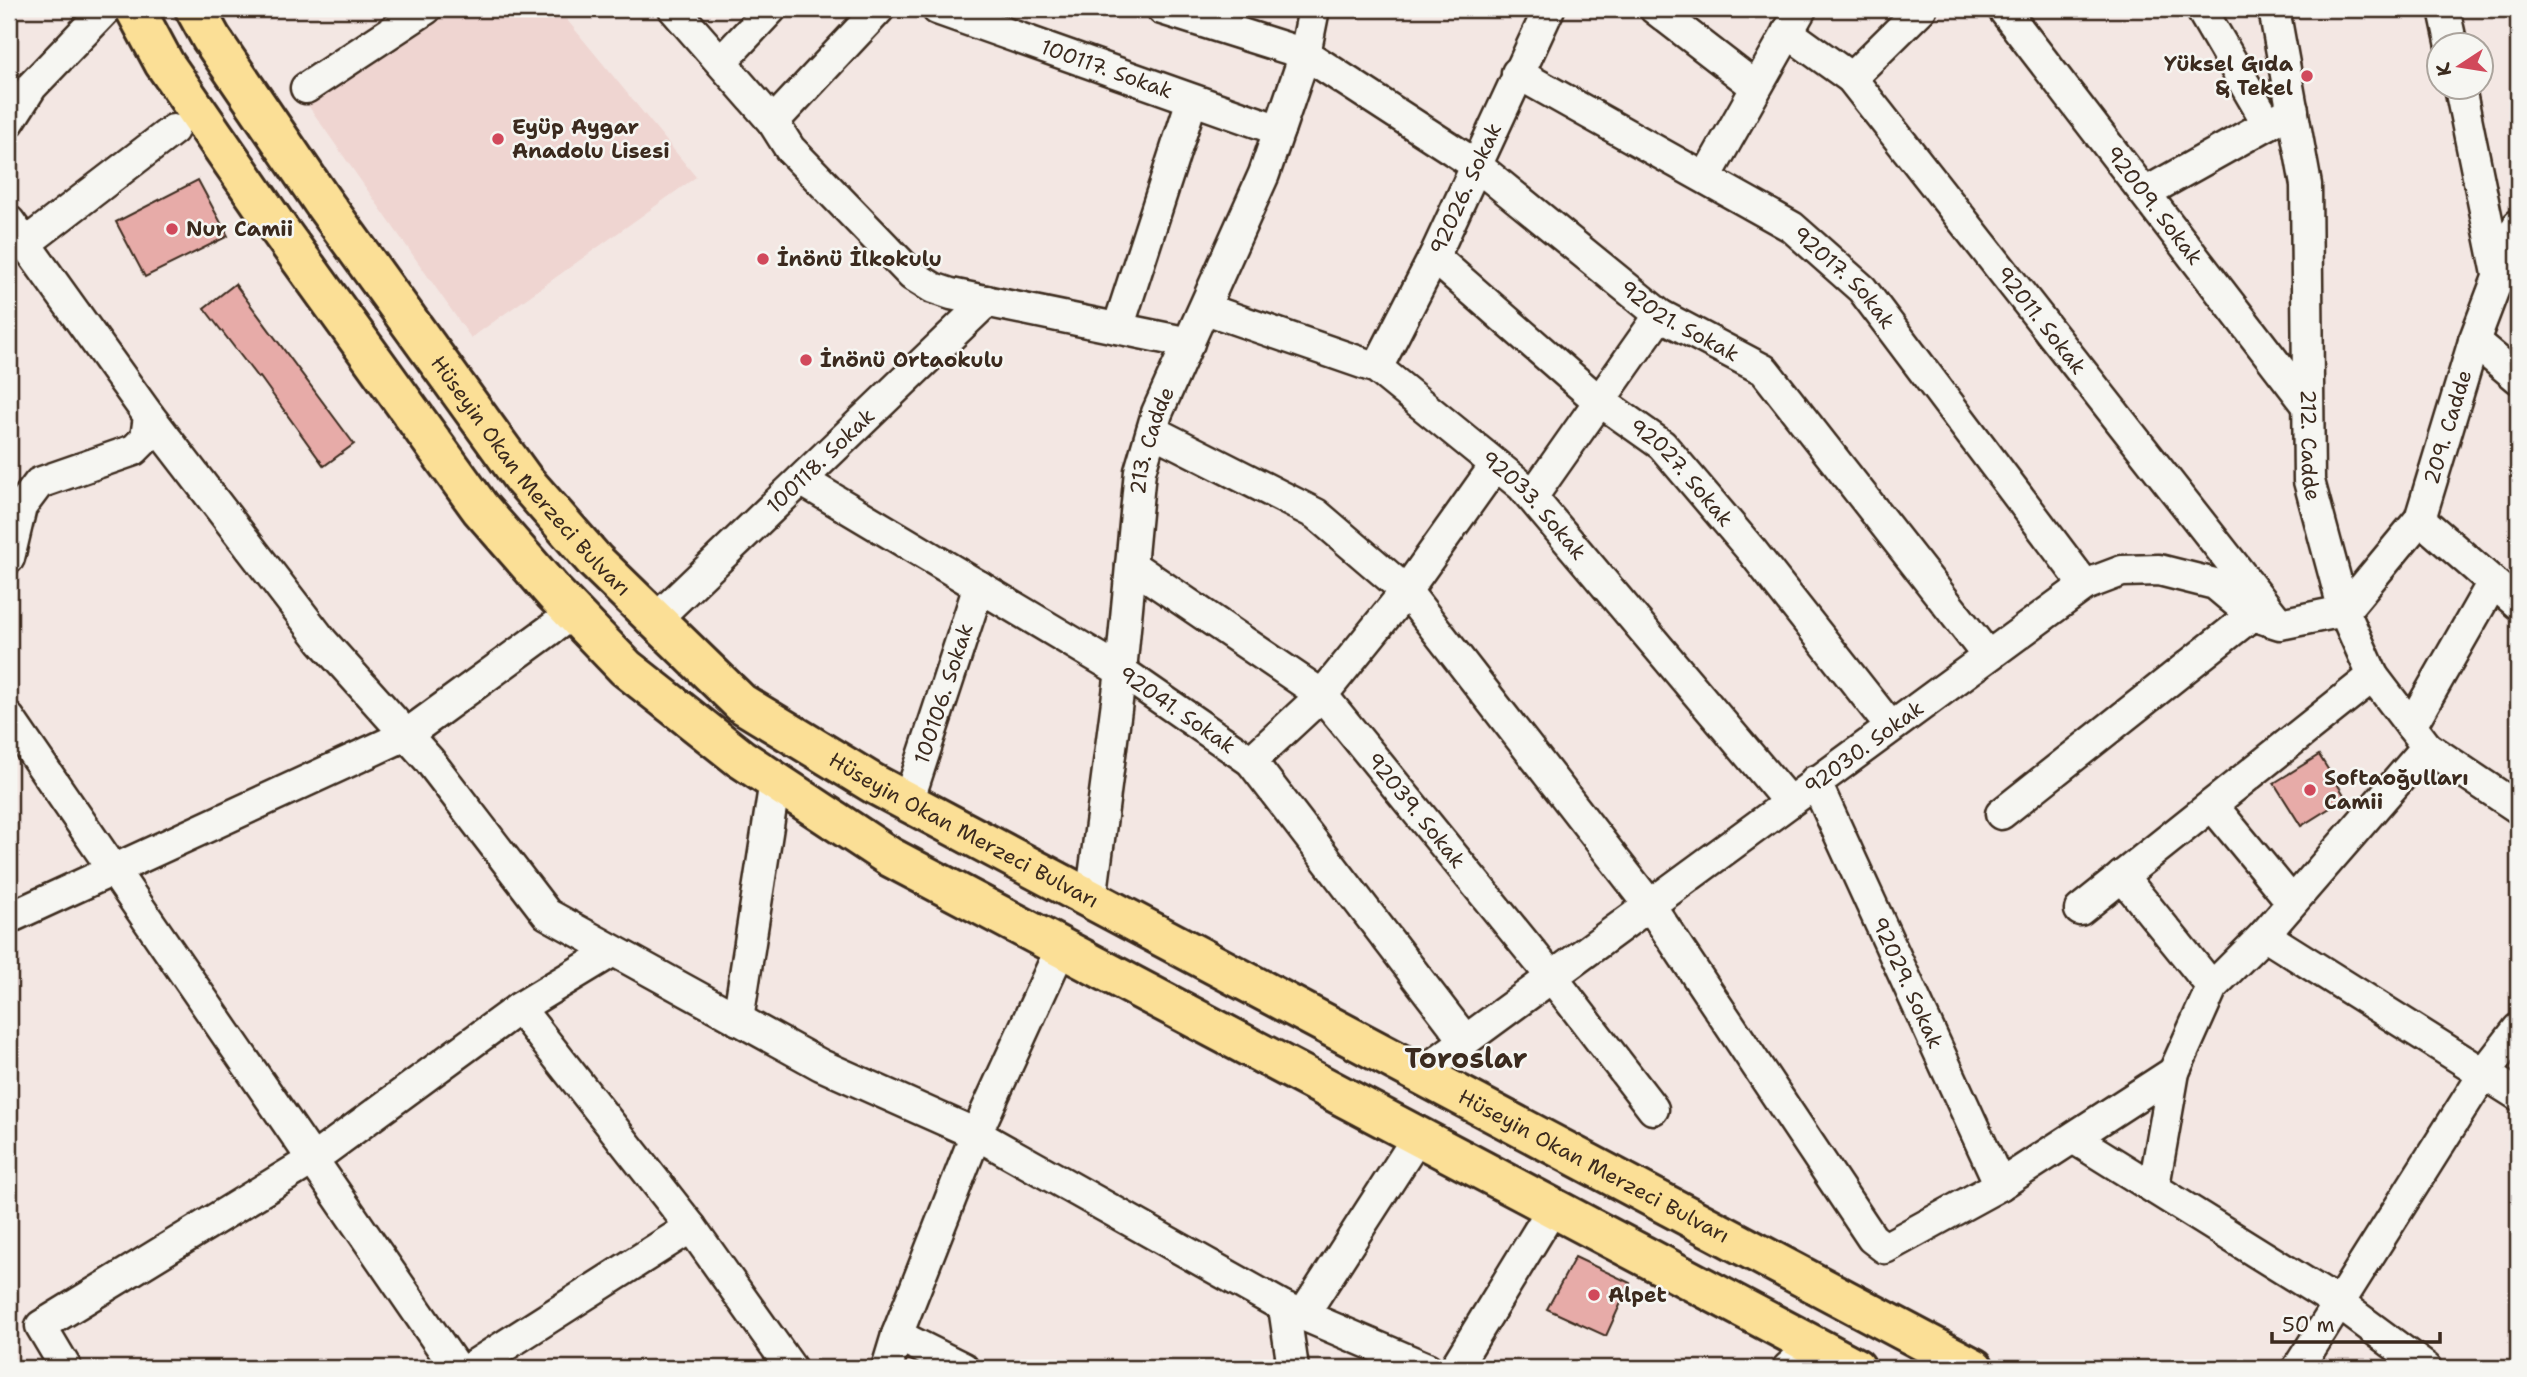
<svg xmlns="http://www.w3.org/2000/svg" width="2527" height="1377" font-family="'Shantell Sans',sans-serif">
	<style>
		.built { fill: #efd5d1 }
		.building { fill: #e7aba8; stroke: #3b2a1e; stroke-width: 2 }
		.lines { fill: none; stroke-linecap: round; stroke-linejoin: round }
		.minor-casing { stroke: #3b2a1e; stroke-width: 35 }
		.major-casing { stroke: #3b2a1e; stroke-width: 44 }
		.minor { stroke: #f6f6f2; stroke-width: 30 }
		.major { stroke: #fbdf96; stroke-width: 38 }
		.poi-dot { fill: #d1495b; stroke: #f6f6f2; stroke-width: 2.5 }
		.labels { text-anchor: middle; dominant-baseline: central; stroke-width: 5; stroke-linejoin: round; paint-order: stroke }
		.poi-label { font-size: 21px; font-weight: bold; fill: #3b2a1e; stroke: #f6f6f2; text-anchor: start }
		.street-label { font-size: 21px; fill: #3b2a1e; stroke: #f6f6f2 }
		.district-label { font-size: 28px; font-weight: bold; fill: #3b2a1e; stroke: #f6f6f2 }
	</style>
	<rect width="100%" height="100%" fill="#f3e7e3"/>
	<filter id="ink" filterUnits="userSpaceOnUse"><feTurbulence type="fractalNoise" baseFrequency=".0143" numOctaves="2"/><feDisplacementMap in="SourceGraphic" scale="14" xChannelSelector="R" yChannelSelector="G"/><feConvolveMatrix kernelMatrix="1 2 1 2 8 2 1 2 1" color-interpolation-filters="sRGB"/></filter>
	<g filter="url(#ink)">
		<polygon class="built" points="444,9 558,9 696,177 471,338 305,101"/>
		<g class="building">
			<polygon points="198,180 228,236 145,277 116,222"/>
			<polygon points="235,284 354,444 324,466 260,377 258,378 204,308"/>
			<polygon points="2319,755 2346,798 2301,826 2274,783"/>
			<polygon points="1575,1257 1630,1283 1606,1336 1547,1309"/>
		</g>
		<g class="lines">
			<defs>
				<g id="minor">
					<polyline points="674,9 773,122 790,149 912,275 933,288 951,294 1189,343"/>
					<path id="s1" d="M937 9 1279 130"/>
					<path id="s2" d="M1162 9 1305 54 1476 165 1660 315 1764 370 1987 655"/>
					<polyline points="1655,9 1756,87"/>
					<path id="s3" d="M2003 9 2306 403"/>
					<polyline points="2201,9 2268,124"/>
					<path id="s4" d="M2274 9 2306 185 2309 481 2344 611 2373 676 2427 747 2518 808"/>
					<polyline points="2444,9 2452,46"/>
					<path id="s5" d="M1787 32 1851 78 2275 618"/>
					<polyline points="721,62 771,9"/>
					<path id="s6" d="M1517 73 1792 227 1862 289 2085 585"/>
					<polyline points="1851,78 1921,9"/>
					<polyline points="306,88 426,9"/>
					<polyline points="2460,88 2498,274"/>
					<polyline points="9,122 32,86 106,9"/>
					<polyline points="773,122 879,9"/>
					<polyline points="1706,177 1801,9"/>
					<polyline points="2145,193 2293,110"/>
					<polyline points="9,221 149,416 146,438 134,450 39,483 21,507 9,558"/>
					<polyline points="26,243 173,130"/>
					<path id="s7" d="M1434 257 1593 396 1662 445 1752 551 1890 726"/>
					<path id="s8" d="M1206 309 1377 368 1522 486 1788 801"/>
					<polyline points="1118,328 1192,100"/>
					<polyline points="2474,341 2518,378"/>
					<path id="s9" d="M1377 368 1434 257 1549 9"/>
					<polyline points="149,416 322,641 429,760 547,914 821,1065 976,1134 1284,1307 1427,1368"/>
					<polyline points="1152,431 1316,514 1406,591 1649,904 1872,1238 1885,1248 2000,1185 2174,1072"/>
					<path id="s10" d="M801 480 1121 671 1251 761 1465 1040"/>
					<polyline points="1532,497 1660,315"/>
					<polyline points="2420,519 2518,604"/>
					<path id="s11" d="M1131 565 1322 695 1551 976 1653 1109"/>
					<path id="s12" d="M654 621 987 301"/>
					<polyline points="9,718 456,1368"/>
					<polyline points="2411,726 2492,584"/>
					<polyline points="1251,761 1322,695 1406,591 1494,467"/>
					<path id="s13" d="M1815 781 2000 1185"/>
					<path id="s14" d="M908 802 979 586"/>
					<polyline points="2212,805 2292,902"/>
					<polyline points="2001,814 2252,615"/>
					<polyline points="2122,876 2212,987"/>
					<path id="s15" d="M1091 900 1121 671 1140 471 1157 413 1264 174 1305 54 1314 9"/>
					<polyline points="2080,910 2373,676"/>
					<polyline points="9,918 406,735 573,613"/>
					<polyline points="2264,935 2518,1095"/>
					<polyline points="519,1008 691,1227 791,1368"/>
					<polyline points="738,1020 775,781"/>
					<path id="s16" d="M1420 1074 2085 585 2122 571 2159 570 2215 584 2252 615 2280 624 2344 611 2420 519 2474 341 2518 225"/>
					<polyline points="2075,1139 2341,1305 2426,1368"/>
					<polyline points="2154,1186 2174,1072 2212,987 2264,935 2427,747"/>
					<polyline points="1284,1307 1293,1368"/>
					<polyline points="1303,1315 1419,1135"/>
					<polyline points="897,1335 963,1368"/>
					<polyline points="66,1368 41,1326 312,1160 519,1008 613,951"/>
					<polyline points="470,1368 691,1227"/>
					<polyline points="887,1368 897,1335 976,1134 1061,948"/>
					<polyline points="1455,1368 1554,1206"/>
					<polyline points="1788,1368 1814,1345"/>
					<polyline points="2298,1368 2484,1073 2518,1029"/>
				</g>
				<g id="major">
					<polyline points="135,9 164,63 278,228 480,508 554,593 626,668 740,758 890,857 1856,1368"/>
					<path id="s17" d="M195 9 211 38 322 201 523 479 595 561 741 703 874 784 1974 1368"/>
				</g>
			</defs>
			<use href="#minor" class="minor-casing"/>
			<use href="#major" class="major-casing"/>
			<use href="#minor" class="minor"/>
			<use href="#major" class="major"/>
		</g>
	</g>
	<g class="poi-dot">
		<circle cx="2307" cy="76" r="7"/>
		<circle cx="498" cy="139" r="7"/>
		<circle cx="172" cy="229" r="7"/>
		<circle cx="763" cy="259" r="7"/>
		<circle cx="806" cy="360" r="7"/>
		<circle cx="2310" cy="790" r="7"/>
		<circle cx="1594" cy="1295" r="7"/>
	</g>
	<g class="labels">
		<g class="poi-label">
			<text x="2293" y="64" text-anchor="end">Yüksel Gıda<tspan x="2293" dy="24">&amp; Tekel</tspan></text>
			<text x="512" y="127">Eyüp Aygar<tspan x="512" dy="24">Anadolu Lisesi</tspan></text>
			<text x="186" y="229">Nur Camii</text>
			<text x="777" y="259">İnönü İlkokulu</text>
			<text x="820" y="360">İnönü Ortaokulu</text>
			<text x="2324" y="778">Softaoğulları<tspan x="2324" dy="24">Camii</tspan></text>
			<text x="1608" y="1295">Alpet</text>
		</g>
		<g class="street-label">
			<text stroke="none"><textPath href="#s1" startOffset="180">100117. Sokak</textPath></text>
			<text stroke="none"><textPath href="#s9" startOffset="200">92026. Sokak</textPath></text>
			<text stroke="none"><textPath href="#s3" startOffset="248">92009. Sokak</textPath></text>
			<text stroke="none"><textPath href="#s6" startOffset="388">92017. Sokak</textPath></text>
			<text stroke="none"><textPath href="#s2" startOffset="611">92021. Sokak</textPath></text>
			<text stroke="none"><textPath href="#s5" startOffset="387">92011. Sokak</textPath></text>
			<text stroke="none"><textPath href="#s16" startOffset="1318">209. Cadde</textPath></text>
			<text stroke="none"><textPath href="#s15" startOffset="464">213. Cadde</textPath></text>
			<text stroke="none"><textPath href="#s4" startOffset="439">212. Cadde</textPath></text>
			<text stroke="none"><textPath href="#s12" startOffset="231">100118. Sokak</textPath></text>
			<text stroke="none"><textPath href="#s7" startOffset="329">92027. Sokak</textPath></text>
			<text stroke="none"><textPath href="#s17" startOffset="576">Hüseyin Okan Merzeci Bulvarı</textPath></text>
			<text stroke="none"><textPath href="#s8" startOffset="390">92033. Sokak</textPath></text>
			<text stroke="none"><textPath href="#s14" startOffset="114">100106. Sokak</textPath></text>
			<text stroke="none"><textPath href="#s10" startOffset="441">92041. Sokak</textPath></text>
			<text stroke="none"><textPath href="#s16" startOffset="551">92030. Sokak</textPath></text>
			<text stroke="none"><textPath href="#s11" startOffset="380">92039. Sokak</textPath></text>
			<text stroke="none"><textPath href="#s17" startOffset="1143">Hüseyin Okan Merzeci Bulvarı</textPath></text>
			<text stroke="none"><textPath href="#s13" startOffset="222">92029. Sokak</textPath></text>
			<text stroke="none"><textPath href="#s17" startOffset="1857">Hüseyin Okan Merzeci Bulvarı</textPath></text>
		</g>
		<g class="district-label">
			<text x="1466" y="1058">Toroslar</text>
		</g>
	</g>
	<rect width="2527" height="1377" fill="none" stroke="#f6f6f2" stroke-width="35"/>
	<rect x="18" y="18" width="2492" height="1342" fill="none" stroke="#3b2a1e" stroke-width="2.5" filter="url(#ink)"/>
	<g transform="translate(2460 66) rotate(258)"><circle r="33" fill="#f6f6f2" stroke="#aba49d" stroke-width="2"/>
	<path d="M0-5L12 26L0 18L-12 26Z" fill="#d1495b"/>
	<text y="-10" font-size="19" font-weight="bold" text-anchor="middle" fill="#3b2a1e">K</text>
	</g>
	<path d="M2272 1332v10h168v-10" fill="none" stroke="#3b2a1e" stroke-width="3.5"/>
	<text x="2282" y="1332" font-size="21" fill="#3b2a1e" stroke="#f6f6f2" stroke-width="5" paint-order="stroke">50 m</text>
</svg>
